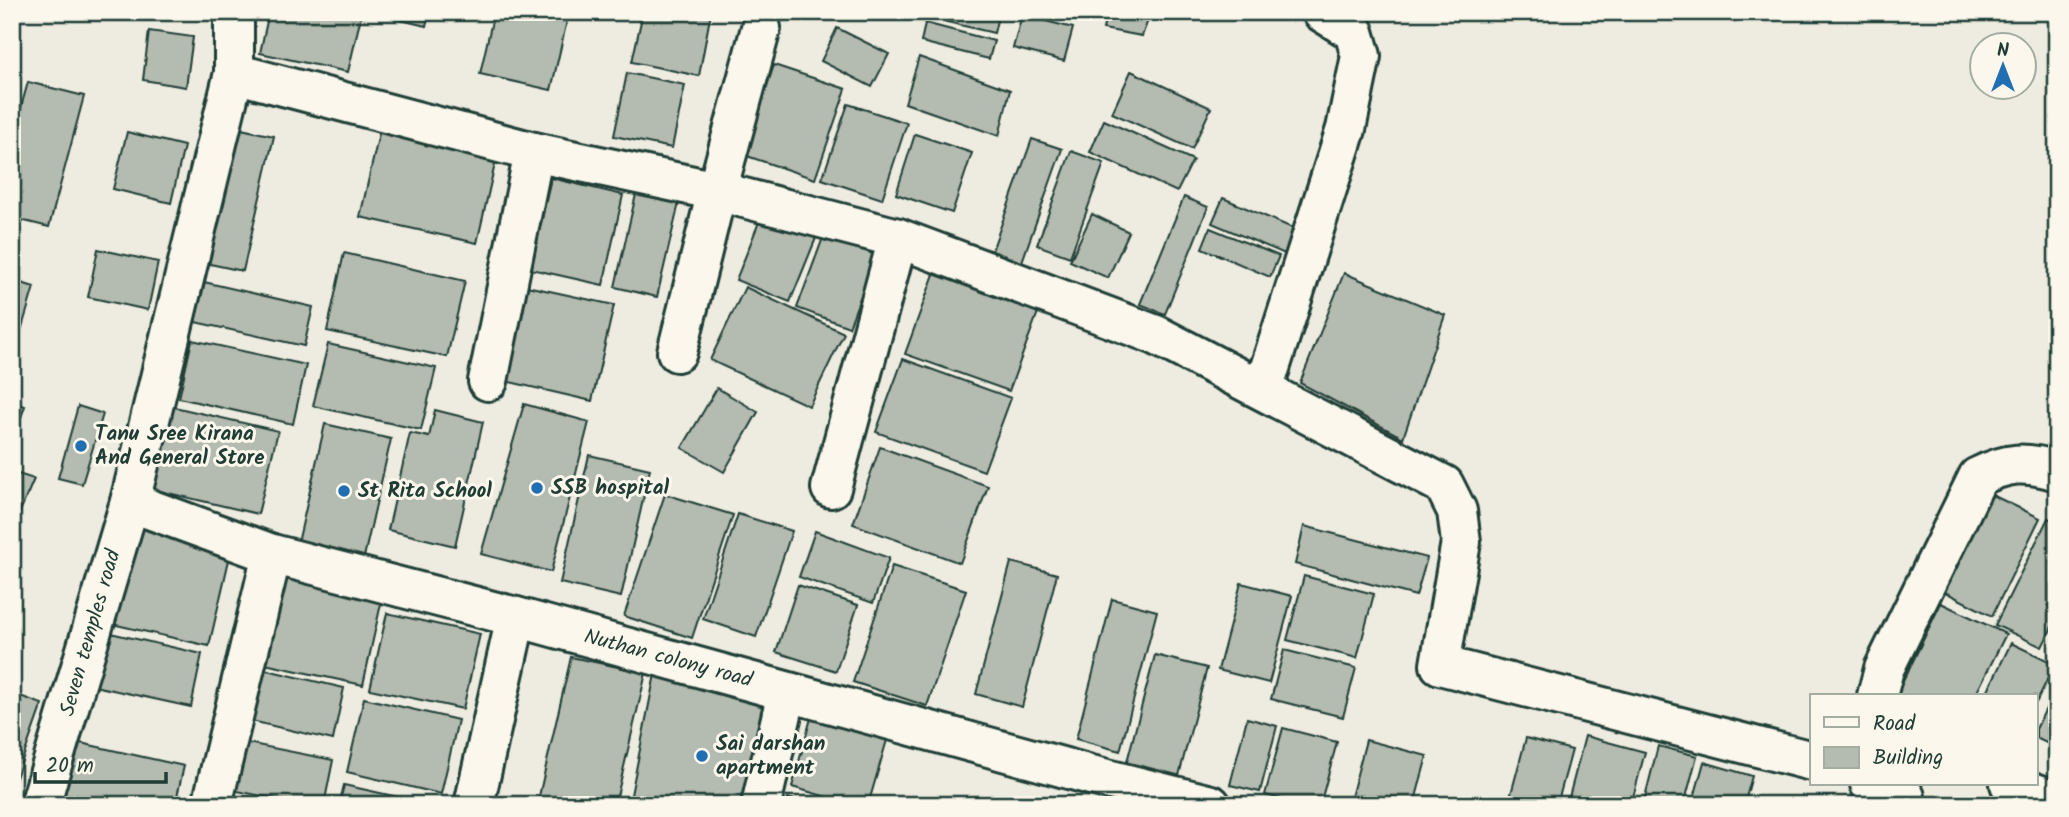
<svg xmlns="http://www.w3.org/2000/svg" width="2069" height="817" font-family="Kalam,sans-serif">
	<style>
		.building { fill: #b4bbb0; stroke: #1f3d34; stroke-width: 2 }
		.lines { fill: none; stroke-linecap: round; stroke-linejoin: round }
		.street-casing { stroke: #1f3d34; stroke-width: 44 }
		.secondary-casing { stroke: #1f3d34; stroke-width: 44 }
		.street { stroke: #fbf7ec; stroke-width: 38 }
		.secondary { stroke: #fbf7ec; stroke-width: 38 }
		.poi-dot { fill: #1f6fb2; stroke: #fbf7ec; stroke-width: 2.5 }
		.labels { text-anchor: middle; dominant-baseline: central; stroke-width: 6; stroke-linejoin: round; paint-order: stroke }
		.poi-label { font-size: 21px; font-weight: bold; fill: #1f3d34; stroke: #fbf7ec; text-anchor: start }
		.street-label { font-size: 21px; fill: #1f3d34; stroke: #fbf7ec }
	</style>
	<rect width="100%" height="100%" fill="#eeece1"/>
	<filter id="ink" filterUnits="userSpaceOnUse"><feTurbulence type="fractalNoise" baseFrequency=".0143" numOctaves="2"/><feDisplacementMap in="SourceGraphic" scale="14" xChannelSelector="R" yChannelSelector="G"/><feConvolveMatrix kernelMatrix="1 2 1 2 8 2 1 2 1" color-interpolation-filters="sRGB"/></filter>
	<g filter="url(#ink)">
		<g class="building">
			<polygon points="269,12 362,12 348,72 260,53"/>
			<polygon points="367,12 429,12 426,26"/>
			<polygon points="494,12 569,12 551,90 480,74"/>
			<polygon points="643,12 711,12 699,76 632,62"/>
			<polygon points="809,12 843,12 842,19"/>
			<polygon points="931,12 999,12 994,33 930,18"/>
			<polygon points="1107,12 1151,12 1142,36 1103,29"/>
			<polygon points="1022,15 1073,28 1064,61 1013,48"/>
			<polygon points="925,23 994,41 989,59 921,42"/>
			<polygon points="837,28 889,54 872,87 821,61"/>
			<polygon points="149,31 193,37 186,87 143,80"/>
			<polygon points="919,57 1010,90 999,136 905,103"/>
			<polygon points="774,65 846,89 815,179 744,155"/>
			<polygon points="1131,71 1211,108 1192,149 1112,113"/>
			<polygon points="627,73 685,85 672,148 614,136"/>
			<polygon points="28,82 84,96 49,227 12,218 12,140"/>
			<polygon points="848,104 907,123 882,199 822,179"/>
			<polygon points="1104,120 1193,160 1177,192 1090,152"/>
			<polygon points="227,126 274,136 243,271 196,261"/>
			<polygon points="380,129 497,155 477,243 360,217"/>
			<polygon points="127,132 184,146 171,203 113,189"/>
			<polygon points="915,134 972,153 952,213 896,194"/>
			<polygon points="1032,139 1062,149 1018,273 988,262"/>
			<polygon points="1071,151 1104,163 1070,257 1037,245"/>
			<polygon points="551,178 623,195 603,285 531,269"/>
			<polygon points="639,181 682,190 657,297 615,287"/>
			<polygon points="1184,197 1208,207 1165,314 1140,304"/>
			<polygon points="1223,198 1297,230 1285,254 1212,223"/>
			<polygon points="1092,214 1129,232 1108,278 1070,261"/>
			<polygon points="761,217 816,238 790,302 736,280"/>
			<polygon points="1210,228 1279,256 1270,277 1202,248"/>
			<polygon points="824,235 876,255 849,327 797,308"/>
			<polygon points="98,249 158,262 148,310 88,297"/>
			<polygon points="344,253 465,281 447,357 327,331"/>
			<polygon points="1344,273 1445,315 1403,438 1300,383"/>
			<polygon points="934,274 1038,312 1009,391 905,354"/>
			<polygon points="12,280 34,287 12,361"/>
			<polygon points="204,282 313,307 304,346 195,322"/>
			<polygon points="522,285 614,305 592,401 501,380"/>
			<polygon points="745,287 844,333 809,406 710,360"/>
			<polygon points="192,340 306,365 293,424 179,398"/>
			<polygon points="328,344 436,368 421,430 313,406"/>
			<polygon points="903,359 1011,398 984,471 876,432"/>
			<polygon points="717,388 758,412 724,472 682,448"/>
			<polygon points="12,403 25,406 12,443"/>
			<polygon points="524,404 589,422 551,572 481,554"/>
			<polygon points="78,406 103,414 82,484 58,478"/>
			<polygon points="170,406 278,431 258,514 151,489"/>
			<polygon points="435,410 483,422 455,546 388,530 410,433 429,437"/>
			<polygon points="325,424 391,439 364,557 298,543"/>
			<polygon points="880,447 988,486 960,563 853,524"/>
			<polygon points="589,455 650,469 621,597 560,583"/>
			<polygon points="12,472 34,479 12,530"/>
			<polygon points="665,494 733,515 692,638 624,616"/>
			<polygon points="1990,494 2040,518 1992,616 1943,591"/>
			<polygon points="738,514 792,531 756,637 703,619"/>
			<polygon points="2048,518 2057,522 2057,617 2042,647 1995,625"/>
			<polygon points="135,525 232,547 209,646 112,624"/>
			<polygon points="1304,526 1427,558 1416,596 1295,564"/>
			<polygon points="815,531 889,558 873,603 799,577"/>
			<polygon points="1011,562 1057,574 1022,707 976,694"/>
			<polygon points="892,566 966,590 927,706 853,682"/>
			<polygon points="1304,576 1374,594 1357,658 1287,640"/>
			<polygon points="281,577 382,599 363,685 260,663"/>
			<polygon points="1241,583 1292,596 1269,683 1218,670"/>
			<polygon points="798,585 858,605 836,671 776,652"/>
			<polygon points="1112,599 1157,611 1120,751 1076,739"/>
			<polygon points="1941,603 2006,634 1975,696 1896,696"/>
			<polygon points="387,613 480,634 463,709 370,689"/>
			<polygon points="106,632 202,654 191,707 94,686"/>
			<polygon points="2011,643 2055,664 2036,703 2036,696 1985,696"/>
			<polygon points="1284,650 1356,668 1343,717 1271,699"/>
			<polygon points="1155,655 1207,668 1176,787 1124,773"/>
			<polygon points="571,657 646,673 615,805 537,805"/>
			<polygon points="258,668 344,688 333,740 247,720"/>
			<polygon points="655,674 777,707 753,805 629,805"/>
			<polygon points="2057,686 2057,748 2036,738 2036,729"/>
			<polygon points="12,693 42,704 12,789"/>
			<polygon points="364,698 458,720 441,794 347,772"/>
			<polygon points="811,718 887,740 868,805 855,805 792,787"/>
			<polygon points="1247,718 1277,726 1260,792 1230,785"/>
			<polygon points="1283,728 1337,742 1320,805 1305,805 1265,795"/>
			<polygon points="1585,736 1645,752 1631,805 1567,805"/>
			<polygon points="1526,738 1572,750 1557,805 1508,805"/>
			<polygon points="232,740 333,760 324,805 306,805 223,788"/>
			<polygon points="1366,740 1427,756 1414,805 1349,805"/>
			<polygon points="76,742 184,766 175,805 90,805 64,799"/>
			<polygon points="1658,746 1697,756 1684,805 1643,805"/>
			<polygon points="1704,762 1752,776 1744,805 1692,805"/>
			<polygon points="344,785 434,805 339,805"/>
			<polygon points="788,798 812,805 786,805"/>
		</g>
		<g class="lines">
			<defs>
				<g id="street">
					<polyline points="234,73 534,152 717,191 898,238 1156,335 1444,485 1457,511 1461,542 1440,665 1812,761"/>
					<polyline points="677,352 717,191 761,28"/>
					<polyline points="488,381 534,152"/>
					<polyline points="1263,390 1346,129 1361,56 1354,32 1322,12"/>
					<polyline points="831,488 898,238"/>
					<polyline points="130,502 272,554 516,617 1087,774 1211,805"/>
					<path d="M1877 696 1884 669 1978 477C2007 462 2025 461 2057 471"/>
					<polyline points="1870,784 1905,797"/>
					<polyline points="2010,784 2057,801"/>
					<polyline points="212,805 272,554"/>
					<polyline points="474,805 516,617"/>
					<polyline points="761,805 787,692"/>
				</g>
				<polyline id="secondary" points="40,805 130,502 234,73 234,12"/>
			</defs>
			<use href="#street" class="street-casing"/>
			<use href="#secondary" class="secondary-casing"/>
			<use href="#street" class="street"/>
			<use href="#secondary" class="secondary"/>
		</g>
	</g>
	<g class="poi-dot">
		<circle cx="81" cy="446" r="7"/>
		<circle cx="537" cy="488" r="7"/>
		<circle cx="344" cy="491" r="7"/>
		<circle cx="702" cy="756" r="7"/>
	</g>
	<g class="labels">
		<g class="poi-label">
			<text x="95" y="434">Tanu Sree Kirana<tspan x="95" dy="24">And General Store</tspan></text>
			<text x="551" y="488">SSB hospital</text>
			<text x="358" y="491">St Rita School</text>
			<text x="716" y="744">Sai darshan<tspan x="716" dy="24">apartment</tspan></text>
		</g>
		<g class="street-label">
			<text transform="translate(91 633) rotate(-74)">Seven temples road</text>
			<text transform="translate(668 659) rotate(15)">Nuthan colony road</text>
		</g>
	</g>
	<rect width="2069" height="817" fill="none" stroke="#fbf7ec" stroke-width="42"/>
	<rect x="21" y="21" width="2027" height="775" fill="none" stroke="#1f3d34" stroke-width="2.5" filter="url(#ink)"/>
	<rect x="1810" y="694" width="228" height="91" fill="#fbf7ec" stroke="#a3ada2" stroke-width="2"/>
	<rect x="1824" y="717" width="35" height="10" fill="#fbf7ec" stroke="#a3ada2" stroke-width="2"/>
	<text x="1873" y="730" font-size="21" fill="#1f3d34">Road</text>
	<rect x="1824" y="747" width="35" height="21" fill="#b4bbb0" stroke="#a3ada2" stroke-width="2"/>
	<text x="1873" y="764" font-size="21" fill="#1f3d34">Building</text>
	<g transform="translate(2003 66)"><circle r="33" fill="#fbf7ec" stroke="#a3ada2" stroke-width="2"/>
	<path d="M0-5L12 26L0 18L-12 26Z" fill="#1f6fb2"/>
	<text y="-10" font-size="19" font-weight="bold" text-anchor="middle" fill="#1f3d34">N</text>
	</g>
	<path d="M35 772v10h131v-10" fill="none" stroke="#1f3d34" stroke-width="3.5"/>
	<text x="46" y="772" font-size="21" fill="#1f3d34" stroke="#fbf7ec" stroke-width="5" paint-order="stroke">20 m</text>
</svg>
